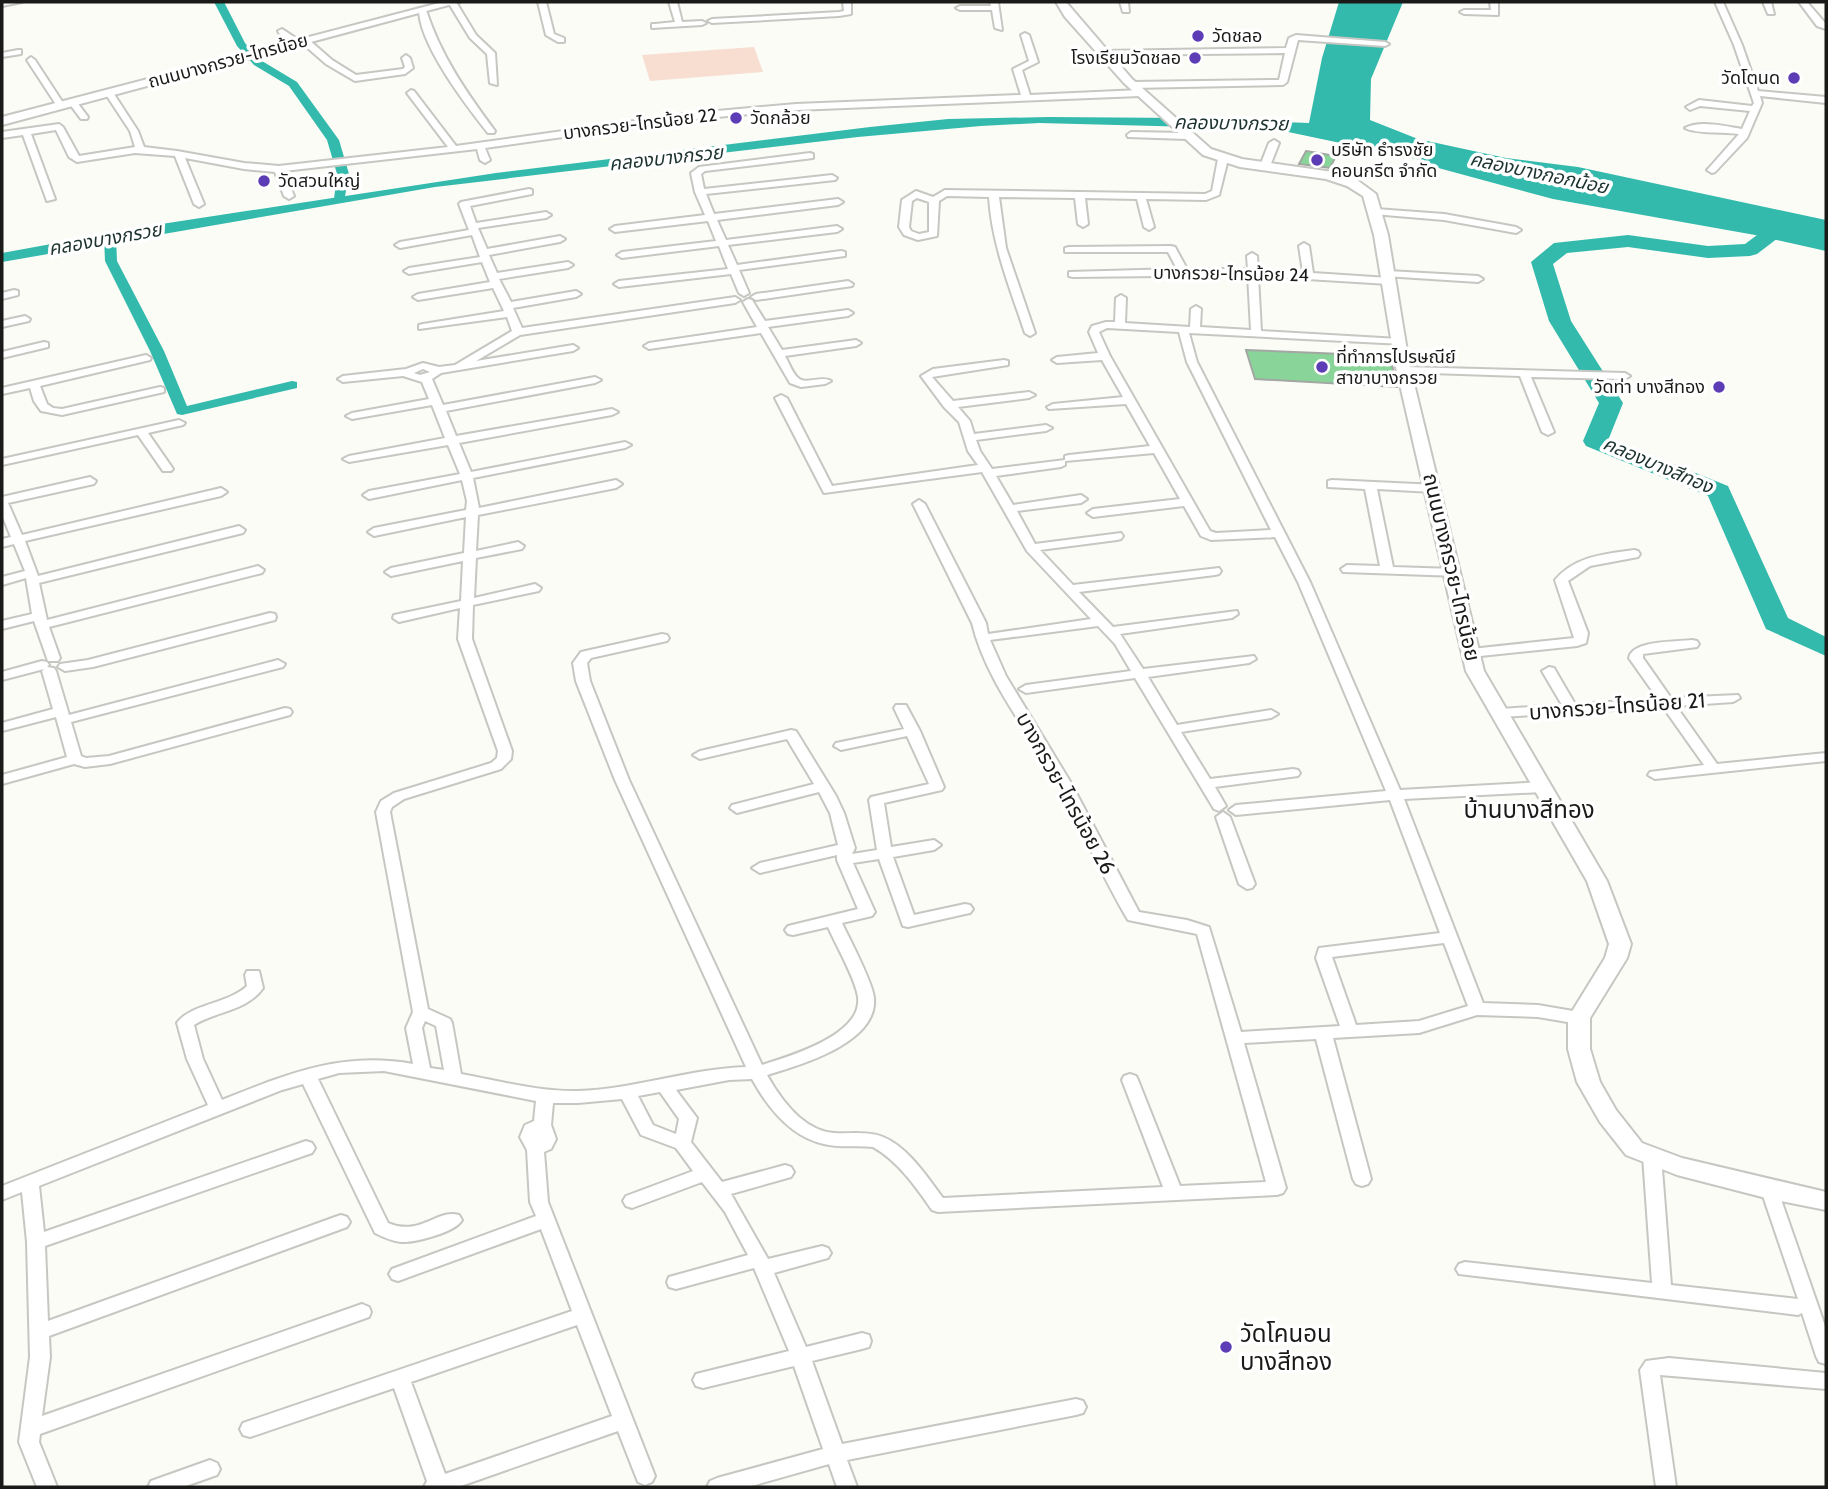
<svg xmlns="http://www.w3.org/2000/svg" width="1828" height="1489" font-family="Cabin,'Noto Sans Thai',sans-serif">
	<style>
		.green { fill: #f8ddd1 }
		.water { fill: #33baac }
		.lines { fill: none; stroke-linecap: round; stroke-linejoin: round }
		.canal { fill: #33baac; fill-rule: evenodd }
		.river { fill: #33baac; fill-rule: evenodd }
		.building { fill: #89d599; stroke: #a2a7a3; stroke-width: 2 }
		.street-casing { stroke: #c6c7c2; stroke-width: 4 }
		.secondary-casing { stroke: #c6c7c2; stroke-width: 4 }
		.street { fill: #fff; fill-rule: evenodd }
		.secondary { fill: #fff; fill-rule: evenodd }
		.poi-dot { fill: #5d3db5; stroke: #fff; stroke-width: 2.5 }
		.labels { text-anchor: middle; dominant-baseline: central; stroke-width: 7; stroke-linejoin: round; paint-order: stroke }
		.far-poi-label { font-size: 18px; fill: #1a1a18; stroke: #fff; text-anchor: start }
		.far-street-label { font-size: 18px; fill: #1a1a18; stroke: #fff }
		.far-water-label { font-size: 19px; font-style: italic; fill: #1d3330; stroke: #fff }
		.street-label { font-size: 21px; fill: #1a1a18; stroke: #fff }
		.quarter-label { font-size: 24px; fill: #1a1a18; stroke: #fff }
		.near-poi-label { font-size: 24px; fill: #1a1a18; stroke: #fff; text-anchor: start }
	</style>
	<rect width="100%" height="100%" fill="#fbfcf6"/>
	<polygon class="green" points="754,47 763,72 650,81 642,55"/>
	<polygon class="water" points="1339,2 1403,2 1371,79 1370,120 1418,139 1506,158 1578,167 1826,220 1826,251 1755,235 1553,199 1431,166 1426,161 1274,129 1039,123 981,126 858,137 435,187 2,262 2,253 155,225 496,173 870,127 948,119 1048,117 1183,118 1309,123 1322,58"/>
	<g class="lines">
		<g class="canal">
			<polygon points="214,2 224,2 245,43 262,61 297,82 339,140 349,174 344,202 334,199 337,174 327,140 289,86 254,65 237,46"/>
			<polygon points="110,234 116,238 117,261 164,351 187,406 292,381 297,382 297,388 182,415 177,414 150,351 105,261 104,238"/>
		</g>
		<polygon class="river" points="1783,219 1790,221 1793,225 1790,229 1757,254 1750,256 1708,258 1628,247 1567,253 1553,264 1571,321 1623,403 1609,438 1728,486 1788,618 1826,637 1826,656 1766,629 1708,496 1586,446 1583,441 1599,403 1549,321 1531,262 1554,243 1628,235 1708,246 1745,244 1776,221"/>
	</g>
	<g class="building">
		<polygon points="1306,151 1336,156 1330,168 1299,164"/>
		<polygon points="1246,350 1390,356 1397,387 1255,379"/>
	</g>
	<g class="lines">
		<defs>
			<g id="street">
				<polygon points="2,2 22,2 2,6"/>
				<polygon points="448,2 456,2 476,35 495,53 497,85 490,83 487,54 470,38"/>
				<polygon points="538,2 546,2 554,34 564,38 564,42 558,42 546,35"/>
				<polygon points="669,2 677,2 682,22 702,21 706,23 702,25 652,28 652,24 655,24 675,22"/>
				<polygon points="843,2 851,2 851,14 839,16 712,23 708,21 712,19 839,12 844,11"/>
				<polygon points="990,2 998,2 1002,30 995,28 992,10 960,10 956,8 960,6 991,6"/>
				<polygon points="1120,2 1128,2 1129,12 1123,12"/>
				<polygon points="1490,2 1498,2 1498,15 1464,14 1460,12 1464,10 1491,10"/>
				<path d="M1715 2H1723L1742 45 1758 91 1826 97V103L1760 96 1762 103 1747 138 1715 172 1712 173 1707 170 1709 168 1739 134C1725 132 1696 134 1685 128 1699 120 1725 126 1742 129L1750 111 1700 106 1690 110 1686 107 1699 100 1752 106 1754 103 1734 45Z"/>
				<polygon points="1763,2 1771,2 1774,14 1768,14"/>
				<polygon points="1799,2 1807,2 1826,24 1826,29 1817,26"/>
				<path d="M419 8 426 10C441 56 466 92 495 131L494 133H488C466 105 418 43 419 8Z"/>
				<polygon points="282,29 300,41 300,45 294,45 279,33 278,31"/>
				<polygon points="1025,33 1029,35 1038,62 1022,70 1030,95 1140,90 1144,93 1140,96 796,110 684,120 485,148 490,160 485,163 480,160 477,149 284,171 294,196 289,199 284,196 275,172 244,169 185,158 204,204 199,207 194,204 175,156 135,153 77,162 69,157 56,130 31,134 55,199 47,201 23,135 2,138 2,132 59,124 63,127 79,156 135,147 130,131 105,93 109,90 112,91 138,131 144,147 177,151 244,163 279,166 448,147 407,93 411,90 414,91 456,146 684,114 796,104 1021,95 1013,69 1029,61 1021,35"/>
				<polygon points="1296,35 1385,42 1389,44 1385,46 1298,40 1287,82 1283,85 1132,88 1128,85 1132,82 1279,80 1285,53 1103,55 1099,53 1103,51 1286,48 1289,38"/>
				<polygon points="302,39 308,39 332,60 356,75 403,69 405,67 402,58 406,55 410,58 413,68 405,74 355,81 326,64 302,43"/>
				<polygon points="18,50 21,50 21,54 2,57 2,53"/>
				<polygon points="31,57 35,60 65,106 64,108 57,106 27,60"/>
				<polygon points="70,101 76,101 88,117 87,119 81,119 69,103"/>
				<polygon points="1131,132 1186,133 1190,136 1186,139 1128,137 1127,135"/>
				<polygon points="1274,140 1279,143 1270,166 1262,168 1260,166 1269,143"/>
				<polygon points="810,153 813,154 813,158 705,171 701,174 704,189 832,175 837,178 835,180 706,194 714,214 838,199 843,202 838,205 717,220 726,240 837,226 842,229 837,232 728,245 737,265 841,251 845,252 845,256 739,270 749,293 744,296 739,293 731,274 619,287 614,284 619,281 728,269 719,246 622,258 617,255 622,252 716,241 708,221 615,232 610,229 615,226 705,215 695,192 691,173 699,167"/>
				<path d="M1223 156 1228 159 1219 195 1206 200 1146 199 1154 227 1149 230 1144 227 1137 199 1085 198 1088 224 1083 227 1078 224 1075 198 999 197 1006 248 1035 333 1030 336 1025 333C1010 288 992 245 989 197L947 196 939 201 937 236 918 240 904 235 899 227 902 200 916 191 933 197 945 190 1205 194 1212 191 1218 159ZM917 198 929 202V232L919 234 911 231 909 227 912 201Z"/>
				<path d="M529 189 532 190V194L470 206 476 223 546 212 551 215 546 218 478 228 487 249 560 236 565 239 560 242 489 255 497 273 568 262 573 265 568 268 499 279 511 302 576 291 581 294 576 297 513 308 522 328 735 297 740 300 735 303 520 335 476 361 573 345 578 348 573 351 441 373 432 379 443 405 595 377 601 380 595 383 446 411 456 436 612 409 618 412 612 415 459 443 471 472 625 442 631 445 625 448 473 478 479 508 616 480 622 484 616 488 478 515 476 551 518 542 524 546 522 549 476 558 474 598 535 584 541 588 539 591 473 605 472 639 512 751 511 759 501 769 404 799 392 807 390 812 428 1009 450 1019 452 1023 461 1074C500 1081 539 1092 578 1091 635 1089 689 1069 746 1067L615 780 576 681 573 663 581 652 662 634 667 635 669 638 667 641 591 658 587 663 590 681 629 780 762 1065C790 1056 863 1035 858 997 856 980 836 945 828 927L793 935 788 934 785 930 788 926 858 909 837 860V855L760 873 752 868 760 863 838 845 830 813 819 792 737 813 730 808 732 805 814 784 787 739 700 759 693 755 700 751 791 730 796 731 836 796 844 813 855 848 852 854 877 850 869 800 871 797 929 784 907 736 841 750 834 746 836 743 904 729 894 708 896 705H906L920 731 944 787 942 790 884 803 891 847 934 840 941 845 934 850 893 857 914 915 965 904 970 905 973 909 970 913 965 914 908 927 903 926 879 859 853 863 875 912 872 916 842 923C850 940 873 983 874 998 878 1043 800 1065 767 1075 781 1100 804 1131 834 1133 850 1134 868 1131 883 1137 908 1147 927 1177 943 1198L1163 1187 1122 1080 1124 1076 1130 1074 1136 1076 1138 1080 1180 1186 1266 1182 1197 934 1128 920C1101 875 1081 826 1055 780 1027 729 986 681 972 623L913 504 919 500 925 504 986 623 988 634 1091 619 1027 551 982 472 824 493 775 398 781 395 787 398 832 486 978 465 968 451 959 422 944 407 921 376 933 369 1004 360 1008 361V365L932 377 953 401 1029 392 1035 395 1029 398 958 407 970 421 974 434 1046 425 1052 428 1046 431 976 440 980 451 992 469 1065 460V456L1069 455 1150 446 1126 404 1049 409 1047 407 1053 404 1123 397 1102 360 1057 363 1052 360 1057 357 1098 353 1089 332 1092 326 1106 322H1115L1116 298 1121 295 1126 298 1125 323 1190 327 1191 309 1196 306 1201 309 1200 327 1251 330 1248 275 1073 277 1069 276V272L1177 269 1168 252H1065V248L1069 247 1171 246 1175 247 1187 269H1248L1247 256 1252 253 1257 256 1258 270 1303 272 1299 246 1304 243 1309 246 1313 273 1389 278 1394 281 1389 284 1258 276 1261 331 1399 339 1404 342 1403 344 1189 333 1197 362 1310 582 1400 790 1543 782 1550 787 1543 792 1404 799 1483 1003 1538 1005 1579 1012 1585 1014 1587 1018 1585 1022 1579 1024 1538 1017 1477 1015 1419 1033 1333 1038 1371 1179 1368 1184 1362 1186 1356 1184 1353 1179 1316 1039 1244 1043 1286 1188 1283 1193 1277 1195 938 1212 932 1210C916 1187 898 1161 873 1147 857 1145 840 1148 824 1144 791 1137 768 1108 752 1079L729 1080 676 1090 697 1118 691 1142 722 1182 785 1165 791 1167 794 1172 791 1177 731 1194 768 1259 822 1246 828 1248 831 1253 828 1258 774 1273 806 1347 862 1333 869 1335 871 1341 869 1347 862 1349 812 1361 842 1444 1076 1399 1083 1401 1086 1407 1083 1413 1076 1415 847 1460 857 1487H837L829 1464 748 1487H707L710 1481 717 1478 823 1449 794 1366 703 1388 696 1386 693 1380 696 1374 789 1351 754 1268 676 1289 669 1287 667 1282 669 1277 748 1255 725 1212 702 1182 632 1208 626 1206 623 1201 626 1196 693 1171 676 1148 641 1135 622 1099 578 1103H553L551 1125 556 1139 551 1149 544 1152 548 1202 655 1476 652 1482 645 1485 638 1482 618 1431 458 1487H424L427 1481 394 1388 250 1437 243 1435 240 1429 243 1423 572 1311 541 1229 398 1281 392 1279 389 1274 392 1269 536 1216 530 1202 527 1150 520 1137 525 1125 534 1121 536 1101 384 1071 339 1073 318 1079 388 1223C420 1237 438 1208 459 1215L462 1220C456 1232 415 1243 401 1242 392 1241 383 1237 375 1233L303 1084 282 1090 39 1186 44 1232 306 1141 312 1143 315 1148 312 1153 45 1246 48 1321 335 1217 341 1215 347 1217 350 1222 347 1227 49 1336 50 1357 42 1416 362 1304 369 1307 371 1312 369 1317 40 1434 39 1442 57 1487H37L19 1442 30 1357 27 1242 22 1192 2 1200V1186L208 1105 187 1059 177 1023C190 1004 228 1004 247 986L245 975 247 971H259L263 988C247 1011 216 1011 194 1025L203 1059 222 1100C287 1074 342 1051 413 1064L406 1028 413 1012 376 812 381 801 394 793 491 763 497 758 498 751 458 639 460 608 399 622 393 618 394 615 461 601 463 561 391 576 385 572 391 568 464 553 466 517 374 536 368 532 374 528 466 510 467 501 462 480 369 499 363 495 369 491 460 474 448 445 349 462 343 459 349 456 445 438 432 405 352 419 346 416 352 413 429 399 422 382 403 376 343 382 338 379 343 376 406 369 423 363 439 367 455 365 512 331 507 317 419 329V325L423 324 504 311 493 288 418 300 413 297 418 294 490 282 482 262 409 274 404 271 409 268 480 257 472 235 400 248 395 245 400 242 469 230 459 204 461 202ZM1107 328 1179 332 1187 362 1271 530 1216 533 1210 531 1110 356 1099 332ZM423 369 430 372 420 375 414 373ZM1154 453 1180 499 1093 509 1087 513 1093 517 1184 506 1201 536 1211 540 1275 537 1298 582 1386 791 1236 805 1229 810 1236 815 1390 800 1440 933 1319 948 1316 958 1340 1026 1241 1032 1209 927 1187 920 1139 912 1071 783 1006 676 990 640 1098 626 1115 644 1131 671 1026 685 1019 689 1026 693 1135 678 1214 809 1219 811 1226 806 1215 787 1298 776 1300 773 1298 770 1293 769 1210 779 1181 732 1271 718 1278 714 1271 710 1177 725 1148 677 1249 663 1256 659 1254 656 1143 669 1120 634 1232 618 1238 614 1237 611 1113 627 1079 592 1215 575 1219 574 1221 571 1219 568 1073 585 1040 550 1117 540 1121 539 1123 536 1121 533 1035 544 1017 511 1081 503 1087 499 1081 495 1013 505 996 476 1061 467 1065 465V461ZM1444 943 1468 1006 1419 1021 1356 1025 1332 957ZM425 1021 436 1026 444 1070 430 1068 422 1028ZM660 1092 679 1119 676 1134 653 1125 638 1096ZM577 1325 612 1416 445 1474 411 1382Z"/>
				<polygon points="1376,209 1444,214 1516,227 1521,230 1516,233 1444,220 1373,214 1373,210"/>
				<polygon points="1388,271 1478,276 1483,279 1478,282 1384,276 1384,272"/>
				<polygon points="848,281 853,284 852,286 756,300 751,297 756,294"/>
				<polygon points="14,290 18,291 18,295 2,299 2,293"/>
				<path d="M748 299 752 300 765 321 848 310 853 313 848 316 768 327 782 350 856 340 861 343 856 346 785 356C789 363 792 372 797 377 805 386 821 375 831 381L825 384 801 387 790 383 761 333 649 349 644 346 649 343 757 327 743 302Z"/>
				<polygon points="25,316 30,319 29,321 2,327 2,321"/>
				<polygon points="44,342 48,343 48,347 2,358 2,352"/>
				<polygon points="146,355 151,358 150,360 40,386 47,404 53,408 62,409 160,387 164,388 164,392 62,415 41,411 34,401 30,388 2,394 2,388"/>
				<polygon points="1405,367 1625,373 1630,376 1625,379 1531,377 1554,432 1548,435 1542,432 1520,376 1401,372 1401,368"/>
				<polygon points="179,420 185,423 183,425 148,433 173,469 171,471 163,471 138,435 2,465 2,459"/>
				<polygon points="90,477 96,481 94,484 8,503 22,535 221,488 227,492 221,496 25,541 38,576 239,526 245,530 243,533 39,583 47,620 258,566 264,570 262,573 49,627 60,658 58,661 48,661 34,621 2,629 2,621 32,614 26,578 2,585 2,577 25,571 14,544 2,547 2,539 11,537 2,515 2,497"/>
				<polygon points="1332,480 1437,485 1437,491 1433,492 1377,489 1393,567 1454,569 1460,573 1458,576 1343,572 1341,569 1347,565 1380,566 1365,489 1328,487 1328,481"/>
				<path d="M1634 550 1638 551 1640 554 1638 557 1590 566 1568 581 1588 633 1586 643 1577 646 1471 657 1464 653 1471 649 1574 638 1555 580C1575 556 1605 554 1634 550Z"/>
				<polygon points="270,613 275,614 276,617 275,620 93,667 65,671 58,667 60,664 88,660"/>
				<path d="M1692 640 1697 641 1699 644 1697 647 1643 654V658L1671 698 1738 695 1740 698 1733 702 1676 706 1717 764 1826 753V761L1655 779 1648 775 1650 772 1704 765 1663 707 1501 717 1494 713 1501 709 1562 705 1542 671 1549 667 1554 668 1575 704 1658 699 1629 658C1632 640 1676 642 1692 640Z"/>
				<polygon points="278,660 285,664 283,667 71,722 81,756 86,758 109,756 285,708 290,709 292,712 290,715 110,764 85,767 74,764 2,784 2,775 67,757 56,717 2,731 2,723 53,709 42,671 44,669 2,680 2,672 42,661 47,662 49,665 47,667 54,668 56,671 69,715"/>
				<polygon points="1223,812 1230,817 1255,884 1252,888 1247,889 1239,884 1216,817"/>
				<polygon points="1652,1149 1658,1151 1661,1156 1671,1285 1798,1299 1761,1190 1764,1185 1770,1183 1776,1185 1826,1329 1826,1364 1819,1362 1816,1356 1802,1313 1798,1315 1459,1274 1456,1269 1459,1264 1465,1262 1652,1283 1643,1156 1646,1151"/>
				<polygon points="1669,1358 1826,1373 1826,1389 1660,1375 1676,1487 1656,1487 1640,1370 1646,1361"/>
				<polygon points="210,1460 217,1463 220,1469 217,1475 183,1487 148,1487 151,1481"/>
			</g>
			<g id="secondary">
				<polygon points="443,2 460,2 2,125 2,117"/>
				<polygon points="1056,2 1066,2 1132,79 1211,149 1242,159 1333,172 1357,180 1376,194 1388,235 1409,363 1484,671 1607,881 1631,944 1627,958 1590,1018 1590,1049 1600,1082 1616,1110 1642,1143 1682,1158 1826,1192 1826,1210 1770,1199 1677,1175 1626,1155 1600,1122 1577,1082 1568,1049 1568,1018 1605,958 1609,944 1587,881 1466,671 1395,363 1374,235 1363,196 1347,186 1326,179 1240,167 1203,155 1124,83 1065,17"/>
			</g>
		</defs>
		<use href="#street" class="street-casing"/>
		<use href="#secondary" class="secondary-casing"/>
		<use href="#street" class="street"/>
		<use href="#secondary" class="secondary"/>
	</g>
	<g class="poi-dot">
		<circle cx="1198" cy="36" r="7"/>
		<circle cx="1195" cy="58" r="7"/>
		<circle cx="1794" cy="78" r="7"/>
		<circle cx="736" cy="118" r="7"/>
		<circle cx="1317" cy="160" r="7"/>
		<circle cx="264" cy="181" r="7"/>
		<circle cx="1322" cy="367" r="7"/>
		<circle cx="1719" cy="387" r="7"/>
		<circle cx="1226" cy="1347" r="7"/>
	</g>
	<g class="labels">
		<g class="far-poi-label">
			<text x="1212" y="36">วัดชลอ</text>
			<text x="1181" y="58" text-anchor="end">โรงเรียนวัดชลอ</text>
			<text x="1780" y="78" text-anchor="end">วัดโตนด</text>
			<text x="750" y="118">วัดกล้วย</text>
			<text x="1331" y="150">บริษัท ธำรงชัย<tspan x="1331" dy="21">คอนกรีต จำกัด</tspan></text>
			<text x="278" y="181">วัดสวนใหญ่</text>
			<text x="1336" y="357">ที่ทำการไปรษณีย์<tspan x="1336" dy="21">สาขาบางกรวย</tspan></text>
			<text x="1705" y="387" text-anchor="end">วัดท่า บางสีทอง</text>
		</g>
		<g class="far-street-label">
			<text transform="translate(228 61) rotate(-15)">ถนนบางกรวย-ไทรน้อย</text>
			<text transform="translate(640 124) rotate(-7)">บางกรวย-ไทรน้อย 22</text>
			<text transform="translate(1231 274) rotate(1)">บางกรวย-ไทรน้อย 24</text>
		</g>
		<g class="far-water-label">
			<text transform="translate(1231 123) rotate(1)">คลองบางกรวย</text>
			<text transform="translate(666 158) rotate(-6)">คลองบางกรวย</text>
			<text transform="translate(1539 173) rotate(12)">คลองบางกอกน้อย</text>
			<text transform="translate(105 239) rotate(-10)">คลองบางกรวย</text>
			<text transform="translate(1658 465) rotate(23)">คลองบางสีทอง</text>
		</g>
		<g class="street-label">
			<text transform="translate(1452 567) rotate(77)">ถนนบางกรวย-ไทรน้อย</text>
			<text transform="translate(1617 706) rotate(-4)">บางกรวย-ไทรน้อย 21</text>
			<text transform="translate(1066 793) rotate(61)">บางกรวย-ไทรน้อย 26</text>
		</g>
		<g class="quarter-label">
			<text x="1529" y="809">บ้านบางสีทอง</text>
		</g>
		<g class="near-poi-label">
			<text x="1240" y="1333">วัดโคนอน<tspan x="1240" dy="28">บางสีทอง</tspan></text>
		</g>
	</g>
	<rect width="1828" height="1489" fill="none" stroke="#1a1a18" stroke-width="7"/>
</svg>
